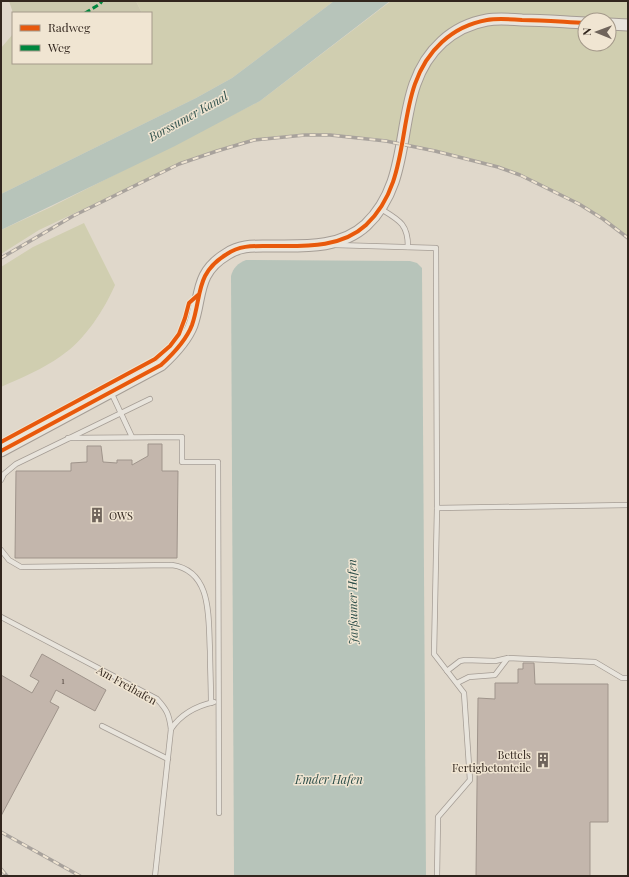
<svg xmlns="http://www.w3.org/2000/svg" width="629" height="877" font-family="'Playfair Display',serif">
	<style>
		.green { fill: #d0ceb0; fill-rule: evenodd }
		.cemetery { fill: #cbc8ae }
		.water { fill: #b7c4ba }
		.building { fill: #c3b6ac; stroke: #9f948b }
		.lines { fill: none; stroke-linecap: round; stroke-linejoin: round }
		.service-casing { stroke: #a59d95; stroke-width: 6 }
		.tertiary-casing { stroke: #a59d95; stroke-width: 13 }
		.service { stroke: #e8e4dc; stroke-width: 4.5 }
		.tertiary { stroke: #e8e4dc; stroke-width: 11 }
		.rail-casing { stroke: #a8a29c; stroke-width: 3.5 }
		.rail { stroke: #f0e5d2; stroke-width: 2; stroke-dasharray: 6; stroke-linecap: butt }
		.quiet { stroke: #00873e; stroke-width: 3; stroke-dasharray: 6 3; stroke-linecap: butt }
		.cycleway-casing { stroke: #f0e5d2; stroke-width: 6 }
		.cycleway { stroke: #e8590c; stroke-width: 4 }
		.labels { text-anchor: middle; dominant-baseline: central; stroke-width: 3; stroke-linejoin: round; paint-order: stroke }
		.number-label { font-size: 9px; fill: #564a42 }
		.poi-label { font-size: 11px; fill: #32261e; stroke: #f0e5d2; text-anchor: start }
		.street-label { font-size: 11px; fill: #32261e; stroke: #f0e5d2 }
		.water-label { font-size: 12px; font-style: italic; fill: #2f504b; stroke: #f0e5d2 }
	</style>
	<rect width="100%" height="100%" fill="#e0d8cb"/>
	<g class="green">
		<polygon points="136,1 334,1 232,78 196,98 1,194 1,48 13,34 13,63 151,63 151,13 142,13"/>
		<path d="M391 1H628V238L603 219 579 204 520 175 498 167 435 151 386 141 330 135H305L254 140 217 151 179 164 39 230 1 254V230L51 207 260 101ZM585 20H609V44H585Z"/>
		<path d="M84 223 115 285C104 310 85 340 61 356 43 369 21 378 1 387V267L33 247Z"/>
	</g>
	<polygon class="cemetery" points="9,1 136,1 142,13 13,13"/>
	<g class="water">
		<polygon points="334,1 390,1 260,101 175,146 1,230 1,194 196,98 232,78"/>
		<path d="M246 260 410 261 417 263 422 268 426 876H234L231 276C233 268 238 263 246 260Z"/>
	</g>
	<g class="building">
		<polygon points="148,444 162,444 162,471 178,471 177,558 15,558 16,471 71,471 71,463 87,462 87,446 101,446 103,462 117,463 117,460 132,460 132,465 148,456"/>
		<polygon points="42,654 106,690 95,711 56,690 50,702 59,707 1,816 1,675 32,693 39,681 30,676"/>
		<polygon points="523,663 534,663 535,684 608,684 608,822 590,822 590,876 476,876 478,698 495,699 495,683 518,683 518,669 523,669"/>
	</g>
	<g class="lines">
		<defs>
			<g id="service">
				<path d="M381 209C399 220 408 224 408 247"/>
				<polyline points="335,245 436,248 437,508 434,654 464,693 470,780 438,817 437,876"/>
				<polyline points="111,392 132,437"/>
				<polyline points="68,438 182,437 182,462 218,462 219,813"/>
				<polyline points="1,480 4,474 16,464 150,399"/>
				<polyline points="437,508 628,505"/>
				<path d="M1 550 9 560 21 567 172 565C213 571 208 619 210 651 210 668 211 685 211 703"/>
				<path d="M1 617 157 699C167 710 169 714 171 729L155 876"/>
				<polyline points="447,671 460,661 465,660 495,661 508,658"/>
				<polyline points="457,683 469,677 495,675 508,658 595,662 622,678 628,678"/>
				<polyline points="102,726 168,759"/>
				<path d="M171 729C181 714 196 706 214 702"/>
			</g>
			<g id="tertiary">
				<polyline points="609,24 628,25"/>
				<path d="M1 451 161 365C173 354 186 341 192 325 202 296 195 273 227 254 240 245 254 246 269 246 302 246 340 249 366 225 420 174 388 91 442 42 454 31 470 23 487 20 498 18 510 19 522 20 543 20 564 22 585 23"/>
			</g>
		</defs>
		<use href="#service" class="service-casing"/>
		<use href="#tertiary" class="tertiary-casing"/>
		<use href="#service" class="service"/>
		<use href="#tertiary" class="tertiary"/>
		<defs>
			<g id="rail">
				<polyline points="1,258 73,216 179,164 217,151 254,140 305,135 330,135 386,141 435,151 498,167 520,175 579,204 603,219 628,238"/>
				<polyline points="1,832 80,876"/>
				<polyline points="1,869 7,876"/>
			</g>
		</defs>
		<use href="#rail" class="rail-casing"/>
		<use href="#rail" class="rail"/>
		<polyline class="quiet" points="85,13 100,4 102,1"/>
		<defs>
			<g id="cycleway">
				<polyline points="1,442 155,359 170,346 179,334 185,318 189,303 198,295"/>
				<path d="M1 451 161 365C173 354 186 341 192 325 202 296 195 273 227 254 240 245 254 246 269 246 302 246 340 249 366 225 420 174 388 91 442 42 454 31 470 23 487 20 498 18 510 19 522 20 543 20 564 22 585 23"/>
			</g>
		</defs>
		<use href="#cycleway" class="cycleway-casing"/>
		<use href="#cycleway" class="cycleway"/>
	</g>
	<defs>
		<symbol id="building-bare" viewBox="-9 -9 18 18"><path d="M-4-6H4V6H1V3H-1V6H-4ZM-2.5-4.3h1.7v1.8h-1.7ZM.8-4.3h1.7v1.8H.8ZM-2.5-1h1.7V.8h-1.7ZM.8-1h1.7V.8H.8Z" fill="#6f645b" stroke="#f0e5d2" stroke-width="2.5" paint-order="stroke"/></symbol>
	</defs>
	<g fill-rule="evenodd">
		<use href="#building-bare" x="86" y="504" width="22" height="22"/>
		<use href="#building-bare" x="532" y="749" width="22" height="22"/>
	</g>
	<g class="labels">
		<g class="number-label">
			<text x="63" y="680">1</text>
		</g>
		<g class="poi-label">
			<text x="109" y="515">OWS</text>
			<text x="531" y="754" text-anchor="end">Bettels<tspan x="531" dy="13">Fertigbetonteile</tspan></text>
		</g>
		<g class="street-label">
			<text transform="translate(127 685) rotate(29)">Am Freihafen</text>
		</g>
		<g class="water-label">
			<text transform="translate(188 116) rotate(-29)">Borssumer Kanal</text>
			<text transform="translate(352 602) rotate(-91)">Jarßumer Hafen</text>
			<text x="329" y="779">Emder Hafen</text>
		</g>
	</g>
	<rect width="629" height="877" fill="none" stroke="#32261e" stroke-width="4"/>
	<rect x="12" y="12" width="140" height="52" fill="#f0e5d2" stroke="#a4998a"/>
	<rect x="20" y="25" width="20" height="6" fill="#e8590c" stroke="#a4998a"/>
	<text x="48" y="32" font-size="12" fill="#32261e">Radweg</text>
	<rect x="20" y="45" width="20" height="6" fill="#00873e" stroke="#a4998a"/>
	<text x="48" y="52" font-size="12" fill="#32261e">Weg</text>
	<g transform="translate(597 32) rotate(271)"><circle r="19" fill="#f0e5d2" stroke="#a4998a"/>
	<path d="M0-3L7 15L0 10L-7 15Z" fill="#6f645b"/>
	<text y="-6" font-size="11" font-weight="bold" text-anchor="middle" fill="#32261e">N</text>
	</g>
</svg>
